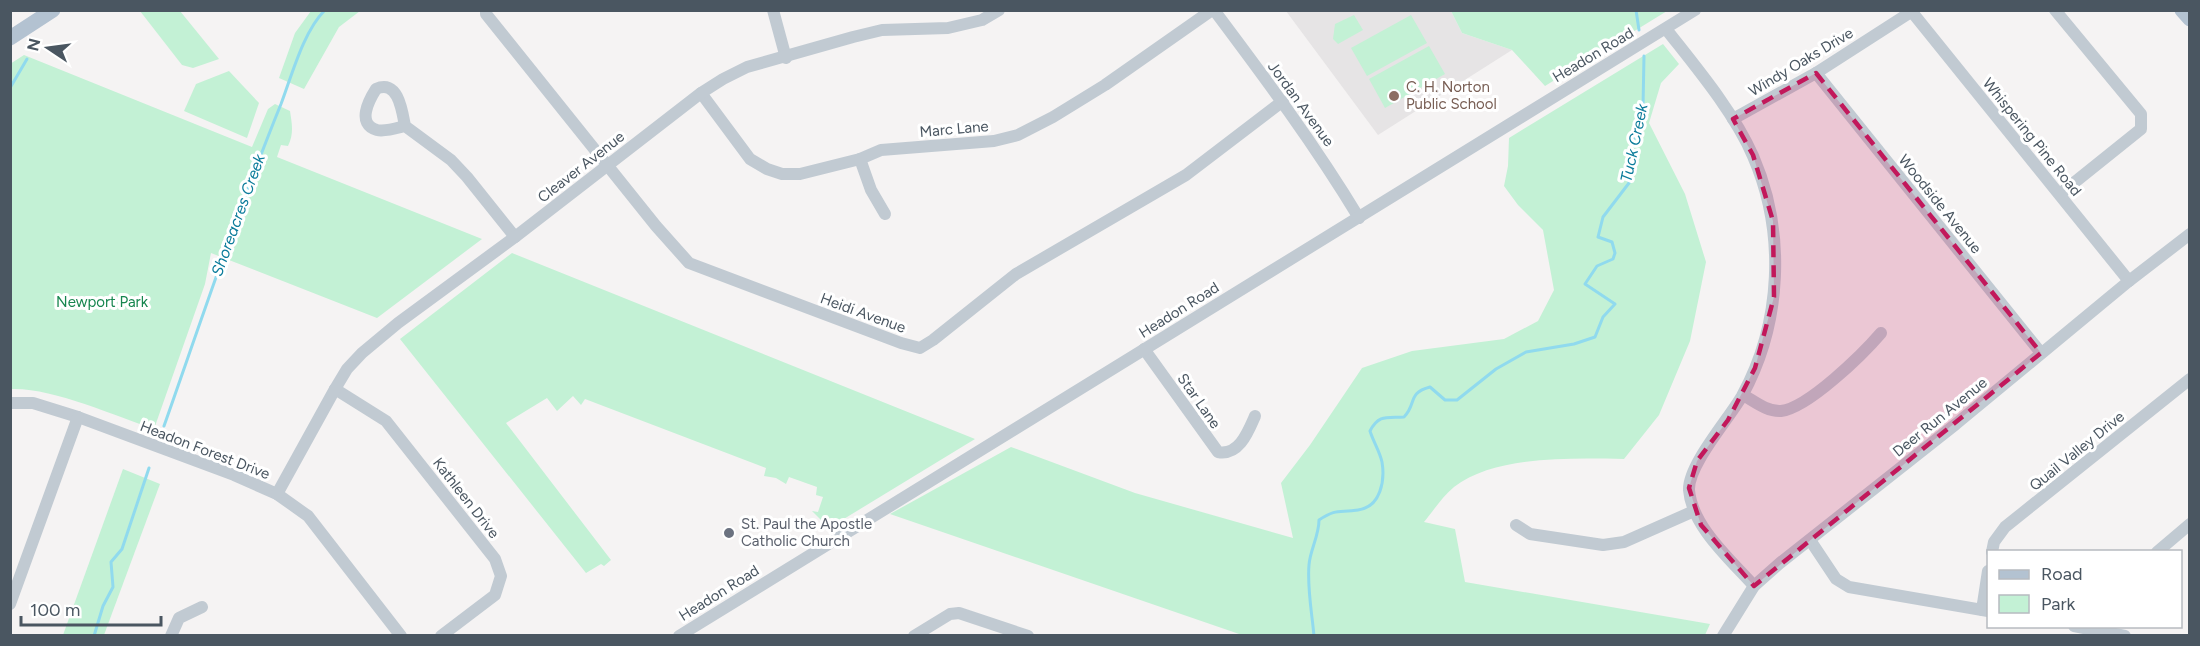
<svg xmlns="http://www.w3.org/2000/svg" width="2200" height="646" font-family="Figtree,sans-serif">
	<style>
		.education { fill: #e6e4e5 }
		.green { fill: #c3f1d5 }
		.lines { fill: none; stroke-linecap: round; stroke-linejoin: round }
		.stream { stroke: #90daee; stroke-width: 3 }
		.minor { stroke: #c1cad2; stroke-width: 12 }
		.major { stroke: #b3c2d1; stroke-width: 15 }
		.marked { fill: #c2185b; fill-opacity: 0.2; stroke: #c2185b; stroke-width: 4.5; stroke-dasharray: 12 8; stroke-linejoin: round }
		.education-dot { fill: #8d6e63; stroke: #fff; stroke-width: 2 }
		.worship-dot { fill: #6b7280; stroke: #fff; stroke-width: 2 }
		.labels { text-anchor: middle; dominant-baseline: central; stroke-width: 6; stroke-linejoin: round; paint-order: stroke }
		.street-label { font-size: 15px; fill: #4a5661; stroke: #fff }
		.education-label { font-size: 15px; fill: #785e54; stroke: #fff; text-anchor: start }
		.park-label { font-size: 15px; fill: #17864f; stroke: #fff }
		.worship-label { font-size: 15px; fill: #5b616d; stroke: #fff; text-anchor: start }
		.water-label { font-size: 16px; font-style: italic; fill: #0c7c9b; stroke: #fff }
	</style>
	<rect width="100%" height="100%" fill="#f5f3f3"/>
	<polygon class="education" points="1286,11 1451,11 1462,33 1512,50 1378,135"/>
	<g class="green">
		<polygon points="140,11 180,11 219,59 193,68 182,65"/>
		<polygon points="311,11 360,11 339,27 304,89 279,78 295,33"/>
		<polygon points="1451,11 1667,11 1545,86 1512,50 1462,33"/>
		<polygon points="1354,15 1363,30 1338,44 1333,39 1335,24"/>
		<polygon points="1411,15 1427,43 1367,76 1351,48"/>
		<path d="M1663 44 1679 64 1661 83 1649 123 1685 194 1706 262 1690 341 1659 415 1624 459C1575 458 1495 455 1454 487 1443 496 1433 511 1424 522L1455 529 1465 582 1710 624 1705 635H1242L890 514 1011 447 1135 493 1293 538 1281 483 1310 445 1362 368 1412 351 1504 339 1538 321 1554 290 1543 230 1518 205 1504 186 1508 166 1509 138Z"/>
		<polygon points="1429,46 1445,74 1385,108 1369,79"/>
		<path d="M24 55 252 147 268 109 275 104 290 111C292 125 294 133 288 146L281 145 277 157 482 239 377 318 211 253 205 284 154 429C116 416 50 387 11 389L10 64Z"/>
		<polygon points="229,71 259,103 247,138 184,111 196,84"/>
		<polygon points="512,253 975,439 829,528 812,511 818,512 823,497 816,495 817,487 789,477 786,484 776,478 764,476 766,468 585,399 581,405 573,396 557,411 547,398 506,423 611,560 604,566 601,564 586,573 400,339"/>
		<polygon points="123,469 160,484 104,635 63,635"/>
	</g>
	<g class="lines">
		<g class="stream">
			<polyline points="1636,10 1639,30"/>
			<polyline points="10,88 27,59"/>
			<path d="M164 426C202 318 238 210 281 104 292 75 303 32 325 10"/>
			<polyline points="94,636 103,606 113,587 111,562 122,549 149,468"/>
			<path d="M1314 636C1312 613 1307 588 1309 565 1310 550 1319 536 1319 520 1337 508 1339 513 1358 510 1381 507 1385 480 1382 462 1380 452 1373 441 1370 431 1379 414 1387 418 1404 417 1417 404 1407 393 1430 387L1445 400H1457L1496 369 1526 352 1574 344 1595 337 1603 317 1615 304 1585 284 1597 266 1613 259 1615 253 1612 242 1598 237 1603 217 1629 183V155L1643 107 1644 56"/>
		</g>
		<g class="minor">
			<polyline points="486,10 486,14 656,226 689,263 901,343 920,348 933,340 1016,274 1186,175 1283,101"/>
			<polyline points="773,10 786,58"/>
			<path d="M1214 10C1265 78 1315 145 1359 218"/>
			<polyline points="2055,10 2141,114 2141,129 2060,194"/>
			<polyline points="1912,12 2129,281"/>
			<path d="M1666 29C1695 66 1734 112 1753 156 1786 232 1782 323 1742 396 1728 420 1688 465 1689 490 1692 527 1731 560 1754 586"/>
			<polyline points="1816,73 2041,353"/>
			<polyline points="701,93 750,159 767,169 782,174 800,174 860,159 881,150 994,141 1018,135 1053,117 1105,85 1212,10"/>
			<polyline points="1733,119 1816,73 1914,10"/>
			<path d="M405 126C402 110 398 79 376 89 369 100 356 124 377 130 385 132 397 128 405 126L451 160 467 177 515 237"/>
			<polyline points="860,159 871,190 885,214"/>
			<path d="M1144 349 1218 452C1239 456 1248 432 1255 416"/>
			<polyline points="335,389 386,421 495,559 501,576 495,595 441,636"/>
			<path d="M1743 395C1754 401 1767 412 1781 411 1808 408 1863 354 1881 333"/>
			<polyline points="10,403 33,403 78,417 234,475 277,494 308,516 401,636"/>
			<polyline points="277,494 335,389 347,369 362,353 398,323 515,237 701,93 723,79 747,67 853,37 882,30 948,28 982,20 999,10"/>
			<polyline points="1516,525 1530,534 1603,545 1624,542 1694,511"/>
			<polyline points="1810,540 1836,579 1849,587 1988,611"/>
			<polyline points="1992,552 1994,542 2005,527 2190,379"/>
			<polyline points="2157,552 2190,524"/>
			<polyline points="10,604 78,417"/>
			<polyline points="1982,610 1988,571"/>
			<polyline points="2074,626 2125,636"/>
			<polyline points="171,636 179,618 202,607"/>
			<polyline points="679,636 1695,10"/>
			<polyline points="914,636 950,614 959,613 1028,636"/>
			<polyline points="1723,636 1754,586 1780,563 1956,424 2129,281 2190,234"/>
		</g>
		<g class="major">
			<polyline points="2182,10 2190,19"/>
			<polyline points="10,38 53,10"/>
		</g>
	</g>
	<path class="marked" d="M1816 73 2041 353 1754 586 1701 525 1689 488 1697 461 1728 420 1755 368 1774 297 1773 221 1753 155 1733 119Z"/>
	<circle class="education-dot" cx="1394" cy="96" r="6"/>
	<circle class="worship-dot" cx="729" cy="533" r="6"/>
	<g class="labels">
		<g class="street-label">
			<text transform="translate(1593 55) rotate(-31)">Headon Road</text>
			<text transform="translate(1801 62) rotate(-31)">Windy Oaks Drive</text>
			<text transform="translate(1301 104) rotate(54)">Jordan Avenue</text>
			<text transform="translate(954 129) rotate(-5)">Marc Lane</text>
			<text transform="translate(2032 137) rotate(51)">Whispering Pine Road</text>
			<text transform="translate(581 167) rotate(-38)">Cleaver Avenue</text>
			<text transform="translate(1940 204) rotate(51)">Woodside Avenue</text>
			<text transform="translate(1179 310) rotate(-32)">Headon Road</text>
			<text transform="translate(863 313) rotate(20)">Heidi Avenue</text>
			<text transform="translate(1199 401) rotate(55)">Star Lane</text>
			<text transform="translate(1940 417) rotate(-39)">Deer Run Avenue</text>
			<text transform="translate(205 450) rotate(21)">Headon Forest Drive</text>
			<text transform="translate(2077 451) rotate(-39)">Quail Valley Drive</text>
			<text transform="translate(466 498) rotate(52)">Kathleen Drive</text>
			<text transform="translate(719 593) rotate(-32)">Headon Road</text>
		</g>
		<g class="education-label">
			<text x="1406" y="87">C. H. Norton<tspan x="1406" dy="17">Public School</tspan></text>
		</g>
		<g class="park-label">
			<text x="102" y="302">Newport Park</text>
		</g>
		<g class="worship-label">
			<text x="741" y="524">St. Paul the Apostle<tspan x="741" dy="17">Catholic Church</tspan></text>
		</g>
		<g class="water-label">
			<text transform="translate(1634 143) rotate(-78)">Tuck Creek</text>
			<text transform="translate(238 215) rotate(-70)">Shoreacres Creek</text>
		</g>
	</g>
	<rect width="2200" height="646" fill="none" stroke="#4a5661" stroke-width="24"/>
	<rect x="1987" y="550" width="195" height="78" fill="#ffffff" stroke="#b7bbc0" stroke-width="1.5"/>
	<rect x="1999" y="570" width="30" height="9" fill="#b3c2d1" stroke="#b7bbc0" stroke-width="1.5"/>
	<text x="2041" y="580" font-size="18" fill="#4a5661">Road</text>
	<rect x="1999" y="595" width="30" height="18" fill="#c3f1d5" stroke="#b7bbc0" stroke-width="1.5"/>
	<text x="2041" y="610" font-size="18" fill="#4a5661">Park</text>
	<g transform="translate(48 48) rotate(283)" stroke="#ffffff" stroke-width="4.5" paint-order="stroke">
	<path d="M0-4.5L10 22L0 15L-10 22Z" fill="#4a5661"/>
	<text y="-9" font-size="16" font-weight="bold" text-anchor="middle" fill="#4a5661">N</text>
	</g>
	<path d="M21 616v9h140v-9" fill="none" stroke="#4a5661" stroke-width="3"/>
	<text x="30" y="616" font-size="18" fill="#4a5661" stroke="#ffffff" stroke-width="4.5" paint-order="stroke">100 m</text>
</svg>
